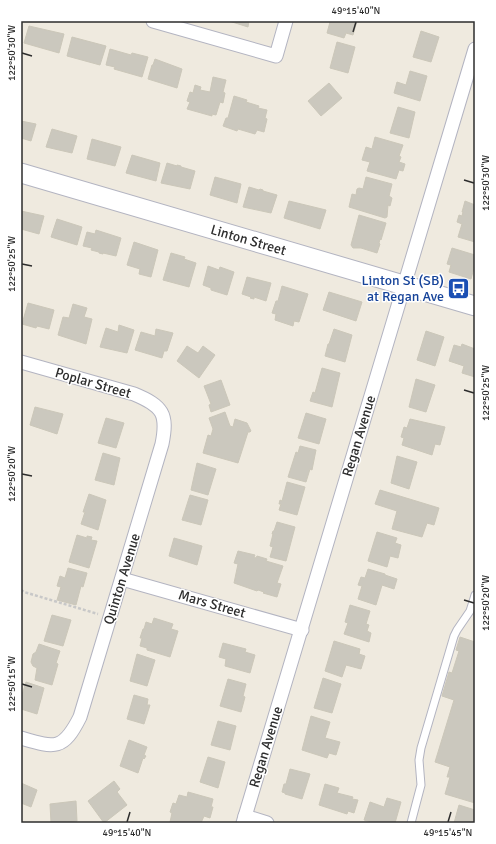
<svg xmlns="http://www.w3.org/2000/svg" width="496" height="844" font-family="Signika,sans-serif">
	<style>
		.building { fill: #cbc8be; stroke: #cbc7b9 }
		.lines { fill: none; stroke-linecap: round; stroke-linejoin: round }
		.lane-casing { stroke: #b3b4c1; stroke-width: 9 }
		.street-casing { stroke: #b3b4c1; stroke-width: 15 }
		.secondary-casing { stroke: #b3b4c1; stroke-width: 21 }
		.path { stroke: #c8c8c8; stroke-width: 2.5; stroke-dasharray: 3 2; stroke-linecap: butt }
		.lane { stroke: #fff; stroke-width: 7 }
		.street { stroke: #fff; stroke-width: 13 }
		.secondary { stroke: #fff; stroke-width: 19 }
		.ticks { fill: none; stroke: #2d2d2d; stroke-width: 1.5 }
		.labels { text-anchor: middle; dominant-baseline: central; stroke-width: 3; stroke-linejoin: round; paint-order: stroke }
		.street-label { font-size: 14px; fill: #2d2d2d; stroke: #fff }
		.transit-label { font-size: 14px; fill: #164399; stroke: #fff; text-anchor: end }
		.neatline { fill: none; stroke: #2d2d2d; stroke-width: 1.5 }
		.ticks-label { font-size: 10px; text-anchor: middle; fill: #2d2d2d }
	</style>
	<rect width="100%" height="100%" fill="#efeadf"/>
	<g class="building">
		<polygon points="229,21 249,21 248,27"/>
		<polygon points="328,21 357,21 353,35 346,33 344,38 327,33 330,22"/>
		<polygon points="29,26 64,34 59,53 24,43"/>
		<polygon points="421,31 439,37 431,62 413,57"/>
		<polygon points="72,37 106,46 100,65 67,56"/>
		<polygon points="337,42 355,47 348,73 330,68"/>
		<polygon points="110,49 131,55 132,53 148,57 142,77 114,69 115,67 106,65"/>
		<polygon points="155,59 182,69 177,88 148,79 152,65 153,65"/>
		<polygon points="410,71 427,76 420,101 394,93 397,82 406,85"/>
		<polygon points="213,77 226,80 223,92 225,93 223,103 220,102 216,115 212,114 212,116 187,109 190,102 187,101 190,92 193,93 195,85 201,87 200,90 210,92"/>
		<polygon points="329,83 342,98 321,116 308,101"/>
		<polygon points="234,96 247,100 246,102 259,106 258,108 267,110 265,118 267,119 264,132 257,130 255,134 238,129 237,131 223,126 226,118 228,118"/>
		<polygon points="398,107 415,112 409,138 390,133"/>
		<polygon points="21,121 36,124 31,141 21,138"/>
		<polygon points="52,129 77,136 72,153 46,147"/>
		<polygon points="375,137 403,145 399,156 401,157 399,162 405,164 403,171 399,170 396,179 367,171 370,162 362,160 366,147 372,149"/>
		<polygon points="92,139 121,147 115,166 87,159"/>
		<polygon points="132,155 160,163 156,181 126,173"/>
		<polygon points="167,163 177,166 177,165 181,166 181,167 195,171 190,189 161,183"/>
		<polygon points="215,177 241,184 237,203 210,195"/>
		<polygon points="366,177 392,184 389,196 392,198 390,206 388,205 387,217 385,218 349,207 352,194 356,195 357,189 359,188 363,189"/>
		<polygon points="249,187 259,190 260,189 263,190 263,191 277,195 271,213 243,207"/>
		<polygon points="289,201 326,210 320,229 284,218"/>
		<polygon points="465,201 475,205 475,242 458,237 462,224 457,222 459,215 462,216 463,212 462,212"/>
		<polygon points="21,211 44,216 39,234 21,229"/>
		<polygon points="359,215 386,223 381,240 380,239 379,243 380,244 377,253 361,248 353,248 351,245"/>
		<polygon points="57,219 82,227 77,245 51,237"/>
		<polygon points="96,230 121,238 116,256 103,253 103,254 99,253 99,252 91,250 92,248 83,246 87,232 95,234"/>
		<polygon points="134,242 158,250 151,277 139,274 140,269 127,265"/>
		<polygon points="452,248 475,255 475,264 471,279 449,272 451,265 447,264"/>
		<polygon points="171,253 185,257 184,259 196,263 189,287 163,280"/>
		<polygon points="208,266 219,270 220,267 234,272 227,295 211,290 211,288 203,285"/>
		<polygon points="247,277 271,283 266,301 254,297 254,299 250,298 251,297 242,294"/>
		<polygon points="282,286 308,294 299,322 294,321 293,326 275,320 276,314 272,313 276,301 278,301"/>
		<polygon points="329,292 362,302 356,321 323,310"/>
		<polygon points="28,303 54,310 49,329 37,326 36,328 22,324"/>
		<polygon points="73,304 87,308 84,317 92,319 86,344 58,335 63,317 69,318"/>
		<polygon points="119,325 134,330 127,353 100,347 106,328 118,332"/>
		<polygon points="156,329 173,333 167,351 164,351 162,358 135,350 141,332 155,336"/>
		<polygon points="334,329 352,335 345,362 325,356 328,344 329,344"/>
		<polygon points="426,331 444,337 435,366 417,360"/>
		<polygon points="462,344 475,349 475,377 462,373 464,366 449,361 454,345 461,347"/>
		<polygon points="187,346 198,353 203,346 215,355 199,378 177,361"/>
		<polygon points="322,368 340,373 332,407 310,401 313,392 315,393"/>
		<polygon points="416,379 435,385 426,412 409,407"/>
		<polygon points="221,380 230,405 211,412 209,405 211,404 204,386"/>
		<polygon points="35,407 63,414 57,434 30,425"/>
		<polygon points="225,412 230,426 233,427 235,419 247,423 251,431 250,432 248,432 238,463 203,453 208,435 211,436 213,429 209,418"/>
		<polygon points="306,413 326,419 319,444 298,438"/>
		<polygon points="106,418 124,423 116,448 98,443"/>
		<polygon points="410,419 445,427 440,445 435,444 432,455 402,445 404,438 401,437 404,427 407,428"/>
		<polygon points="300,446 316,450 312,470 310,469 306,482 288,477 296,452 298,453"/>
		<polygon points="103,453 120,458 114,485 95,480"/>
		<polygon points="397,456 417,462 409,489 391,483"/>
		<polygon points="197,463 216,469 208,495 191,490"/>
		<polygon points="287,482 305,487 297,515 279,510 281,504 279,504 280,500 282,501"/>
		<polygon points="380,490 439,508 434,525 427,523 422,537 392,529 397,511 375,504"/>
		<polygon points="89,494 106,500 98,530 81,524 85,512 83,512"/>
		<polygon points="190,495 208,500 201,525 182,520"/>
		<polygon points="277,522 295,527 286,561 270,557 273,547 270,546 273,534 272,534 273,531 274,531"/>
		<polygon points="377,532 397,538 395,543 401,545 398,558 390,556 387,567 368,561"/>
		<polygon points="77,535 87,538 87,536 92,537 91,540 97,541 89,568 69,562"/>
		<polygon points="174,538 202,546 197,565 169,556"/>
		<polygon points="238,551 255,555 254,557 256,558 257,556 267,559 266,561 283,566 277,583 281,584 277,597 263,593 264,592 258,590 257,591 234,583 238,564 234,563"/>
		<polygon points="68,568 87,573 83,587 81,586 76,605 57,600 61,587 57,586 60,576 65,578"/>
		<polygon points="368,569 385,574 385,575 397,579 394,589 382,585 376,605 358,599 362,586 358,585 361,577 365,578"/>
		<polygon points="350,605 370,611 366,624 369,625 367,631 371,633 369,642 344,634 348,623 345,622"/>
		<polygon points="52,615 71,620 63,646 44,641"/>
		<polygon points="154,618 173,624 171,629 178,631 170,657 147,650 147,648 140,646 142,638 140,638 143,629 144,629 146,622 152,624"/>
		<polygon points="460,637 475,642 475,756 473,764 475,765 475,803 445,794 450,777 447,777 450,767 435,762 454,700 442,696 449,672 452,673 459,651 456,650"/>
		<polygon points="334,641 360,649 359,654 365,656 361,669 346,665 342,677 325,671"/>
		<polygon points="223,643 246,649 245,652 255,655 250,673 225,666 226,659 219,657"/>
		<polygon points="39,644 60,651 56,663 58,664 52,685 35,680 37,668 33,666 31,662 33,654 36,652"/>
		<polygon points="137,654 155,660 147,686 130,681"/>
		<polygon points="323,678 341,684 332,713 314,708"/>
		<polygon points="228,679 246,684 243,696 245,697 241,712 220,706"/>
		<polygon points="26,682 44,688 37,714 21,709 21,698"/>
		<polygon points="134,695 148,699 147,705 150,705 144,724 127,719"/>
		<polygon points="311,716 330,722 325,738 340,742 336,755 329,753 327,758 302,750"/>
		<polygon points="218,721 236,726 230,750 211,745"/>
		<polygon points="129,740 147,747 144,755 146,756 144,759 143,758 138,773 120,766"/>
		<polygon points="208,757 225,762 218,788 200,782"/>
		<polygon points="290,769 310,774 302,799 285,794 285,793 282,792 284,784 286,784"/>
		<polygon points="114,781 120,789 117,792 127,805 104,823 88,801"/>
		<polygon points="21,783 37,790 31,807 21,803"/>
		<polygon points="325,784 339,788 337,793 353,797 352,799 358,800 354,813 348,811 347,814 319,805"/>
		<polygon points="188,792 213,799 211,807 213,807 210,818 204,816 201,823 170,822 172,813 170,812 173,803 176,804 179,795 187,797"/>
		<polygon points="387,798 401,802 395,823 375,823 364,820 370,802 384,807"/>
		<polygon points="76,801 77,821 51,823 50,804"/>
		<polygon points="459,805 475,810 475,823 454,823"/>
	</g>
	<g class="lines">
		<defs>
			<polyline id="lane" points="411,823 421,785 419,760 421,748 454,636 457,630 470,611 475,595"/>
			<g id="street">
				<polyline points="153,21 276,56 286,21"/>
				<path d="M21 362 134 394C163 406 168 414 162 444L80 717C63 751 55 748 21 738"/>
				<polyline points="122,579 302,630"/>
				<polyline points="245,816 267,823"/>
				<polyline points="243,823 475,49"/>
			</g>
			<g id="secondary">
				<path id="s1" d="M21 173 475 306"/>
			</g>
		</defs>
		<use href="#lane" class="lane-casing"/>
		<use href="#street" class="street-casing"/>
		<use href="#secondary" class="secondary-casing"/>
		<polyline class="path" points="21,590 24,592 98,614"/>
		<use href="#lane" class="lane"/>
		<use href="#street" class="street"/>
		<use href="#secondary" class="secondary"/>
	</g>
	<path class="ticks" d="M353 32 356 22M22 53 32 56M464 180 474 183M22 264 32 266M464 390 474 393M22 474 32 476M464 600 474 603M22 684 32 687M127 822 130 812M448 822 451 812"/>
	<defs>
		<symbol id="bus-square" viewBox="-11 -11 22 22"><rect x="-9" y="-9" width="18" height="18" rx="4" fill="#1a4fb4" stroke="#fff"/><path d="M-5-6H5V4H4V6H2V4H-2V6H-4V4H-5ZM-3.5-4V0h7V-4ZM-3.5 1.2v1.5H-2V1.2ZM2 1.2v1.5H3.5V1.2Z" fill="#fff"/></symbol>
	</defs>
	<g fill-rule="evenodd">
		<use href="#bus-square" x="446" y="276" width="25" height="25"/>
	</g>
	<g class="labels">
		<g class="street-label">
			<text stroke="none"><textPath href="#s1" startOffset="237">Linton Street</textPath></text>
			<text transform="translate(93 383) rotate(16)">Poplar Street</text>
			<text transform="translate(359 436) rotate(-73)">Regan Avenue</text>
			<text transform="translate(122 579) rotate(-73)">Quinton Avenue</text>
			<text transform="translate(212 604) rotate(16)">Mars Street</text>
			<text transform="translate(266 747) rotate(-73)">Regan Avenue</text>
		</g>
		<g class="transit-label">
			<text x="444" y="280">Linton St (SB)<tspan x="444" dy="16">at Regan Ave</tspan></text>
		</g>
	</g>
	<rect width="496" height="844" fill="none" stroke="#ffffff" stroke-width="44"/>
	<rect x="22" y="22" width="452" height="800" class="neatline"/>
	<g class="ticks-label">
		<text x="356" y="14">49°15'40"N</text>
		<text transform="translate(11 53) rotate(-90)" y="4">122°50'30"W</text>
		<text transform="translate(485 183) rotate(-90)" y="4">122°50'30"W</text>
		<text transform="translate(11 264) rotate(-90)" y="4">122°50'25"W</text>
		<text transform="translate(485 393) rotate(-90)" y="4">122°50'25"W</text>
		<text transform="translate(11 474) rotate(-90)" y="4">122°50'20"W</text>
		<text transform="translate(485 603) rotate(-90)" y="4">122°50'20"W</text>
		<text transform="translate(11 684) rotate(-90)" y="4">122°50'15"W</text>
		<text x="127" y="836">49°15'40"N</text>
		<text x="448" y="836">49°15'45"N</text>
	</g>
</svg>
